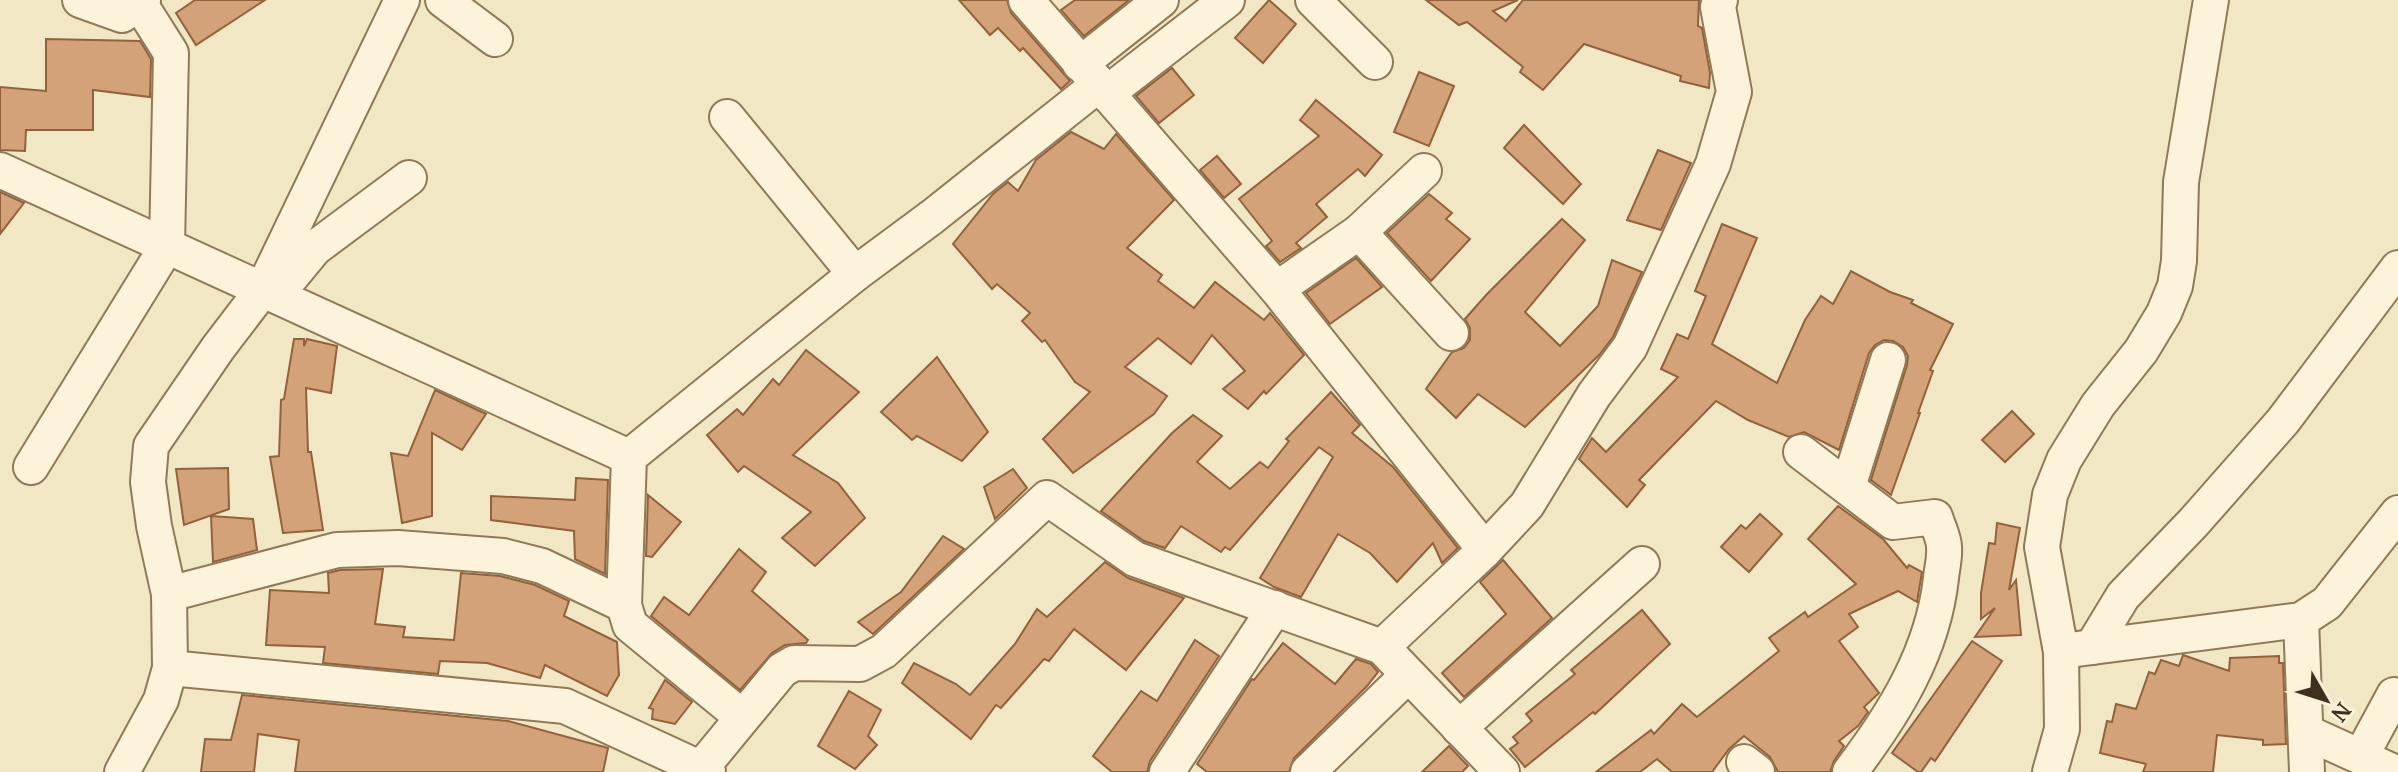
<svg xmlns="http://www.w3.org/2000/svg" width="2398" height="772" font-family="'PT Serif',serif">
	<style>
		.building { fill: #d4a278; stroke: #91623c; stroke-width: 2 }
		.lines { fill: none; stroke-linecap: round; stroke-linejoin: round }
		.minor-casing { stroke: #907959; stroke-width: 38 }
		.minor { stroke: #fcf3da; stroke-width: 34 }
	</style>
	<rect width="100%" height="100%" fill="#f2e7c5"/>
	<g class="building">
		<polygon points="195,0 265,0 196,45 176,13"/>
		<polygon points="959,0 1007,0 1011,13 1070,81 1061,89 1023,48 1020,51 998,28 990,35"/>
		<polygon points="1075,0 1129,0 1084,36 1061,10"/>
		<polygon points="1269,0 1296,24 1263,63 1235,38"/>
		<polygon points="1426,0 1518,0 1493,11 1506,21 1523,0 1699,0 1698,26 1702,28 1710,73 1709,88 1680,81 1681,76 1584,44 1543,90 1520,72 1523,67 1467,22 1459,25"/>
		<polygon points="46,39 140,41 151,59 150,97 93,90 93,130 26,130 25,151 0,150 0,87 46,91"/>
		<polygon points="1172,68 1194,95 1159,123 1136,96"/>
		<polygon points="1419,72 1454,86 1429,146 1394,132"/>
		<polygon points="1316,100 1382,155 1365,176 1358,169 1316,204 1327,217 1296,243 1301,248 1280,262 1266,246 1272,241 1239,199 1319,136 1300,120"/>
		<polygon points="1524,125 1581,184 1563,204 1504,148"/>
		<polygon points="1071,132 1104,149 1116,134 1174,200 1127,248 1162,275 1158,281 1194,308 1215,282 1264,320 1270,313 1304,355 1266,394 1264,391 1248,409 1223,389 1245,371 1212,335 1191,364 1158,338 1125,367 1167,396 1154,414 1073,473 1043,439 1090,392 1075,382 1045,340 1042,342 1022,321 1030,313 997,284 992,289 953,244 993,194 1008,182 1018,191 1036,160"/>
		<polygon points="1658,150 1691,163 1661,230 1627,220"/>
		<polygon points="1217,156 1241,184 1224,198 1200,170"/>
		<polygon points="0,192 24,203 0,234"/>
		<polygon points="1429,194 1452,213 1446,219 1470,239 1431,281 1387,233"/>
		<polygon points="1562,219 1585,240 1525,312 1560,346 1598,306 1612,260 1642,272 1613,337 1600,354 1525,427 1478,394 1456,418 1426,389 1452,352 1464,348 1470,340 1470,328 1465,319 1487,294"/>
		<polygon points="1722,224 1757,238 1712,344 1777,383 1805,320 1821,296 1833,304 1851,271 1890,292 1913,300 1911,303 1953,324 1930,370 1933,371 1918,413 1920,413 1891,495 1871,480 1907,365 1908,356 1903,347 1893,341 1884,340 1875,345 1869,353 1839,450 1804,432 1789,437 1748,420 1716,401 1639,480 1645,485 1627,507 1579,459 1592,438 1606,452 1678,377 1661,369 1677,334 1688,339 1706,296 1695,291"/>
		<polygon points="1356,258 1382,287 1330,324 1306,293"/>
		<polygon points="294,339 304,339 304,346 307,339 337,346 331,393 306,388 308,452 311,452 323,530 283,533 270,457 279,456 281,400 284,399"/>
		<polygon points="806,350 859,392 793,455 838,483 865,518 815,566 782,538 811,512 744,466 738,472 707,435 737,409 743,415 773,379 779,385"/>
		<polygon points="937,357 988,432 962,461 917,436 912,440 881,412"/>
		<polygon points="435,390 486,414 462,450 432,433 432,516 402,523 391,453 408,456"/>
		<polygon points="1331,392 1360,425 1352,433 1393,467 1458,548 1442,563 1433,543 1397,582 1370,553 1338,534 1301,597 1274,587 1260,578 1333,457 1319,447 1230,550 1225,547 1221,552 1181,526 1165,548 1144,541 1101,511 1172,433 1193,415 1222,436 1197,462 1230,489 1260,462 1268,468 1289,441 1286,439"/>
		<polygon points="2012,411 2034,434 2005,462 1982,440"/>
		<polygon points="228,468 229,509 184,525 176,469"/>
		<polygon points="1013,469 1027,488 995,519 984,487"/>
		<polygon points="576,478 608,480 605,574 575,559 574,531 491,520 491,496 575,500"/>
		<polygon points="648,495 681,522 652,557 646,556"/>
		<polygon points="1838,506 1883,539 1907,568 1909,565 1922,572 1917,602 1898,591 1849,614 1858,627 1839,641 1879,693 1864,707 1868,712 1858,726 1839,741 1844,746 1834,761 1830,772 1778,772 1770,757 1744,736 1729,749 1712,772 1672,772 1657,759 1640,772 1596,772 1651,730 1654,734 1682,704 1697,717 1779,651 1769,638 1805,612 1808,617 1856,584 1808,539"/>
		<polygon points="1760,514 1782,534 1749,572 1721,547 1741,525 1746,529"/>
		<polygon points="211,516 253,519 257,550 213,562"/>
		<polygon points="1997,523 2020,528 2009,590 2016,580 2021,635 1975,637 1995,608 1981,619 1981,593 1989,543 1995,544"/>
		<polygon points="943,536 964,549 873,634 858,622 901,592"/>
		<polygon points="739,549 766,572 752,591 808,640 806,643 785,645 772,653 740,690 651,616 664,597 689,615"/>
		<polygon points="1503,560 1552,618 1464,697 1442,673 1506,614 1480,582"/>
		<polygon points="1105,562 1128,578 1184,598 1126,670 1074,629 1049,661 1044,659 1001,708 996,705 971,739 902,683 914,663 956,684 970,695 1015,644 1037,609 1047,617"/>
		<polygon points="383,569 375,624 405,627 403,637 454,640 461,573 500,576 535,585 569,601 564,616 617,642 619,675 607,696 545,665 540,678 487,663 440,661 438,674 323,663 325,647 266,645 270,590 329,593 328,573 340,570"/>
		<polygon points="1642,610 1670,644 1595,714 1593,712 1525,767 1510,749 1518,743 1513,737 1532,721 1526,714 1575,674 1571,670"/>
		<polygon points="1195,640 1219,656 1150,761 1147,772 1112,772 1093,756 1141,691 1157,701"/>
		<polygon points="1972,641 2002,661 1935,761 1931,758 1921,772 1918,772 1892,753"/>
		<polygon points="1283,643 1335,684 1356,659 1371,664 1378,672 1367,686 1294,758 1289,772 1207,772 1197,764 1252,679 1254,680"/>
		<polygon points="2183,655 2229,671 2230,658 2279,656 2279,663 2283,663 2286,744 2263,745 2263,740 2217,735 2213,772 2143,772 2146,764 2100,753 2107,721 2112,722 2116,704 2136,709 2149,672 2155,674 2161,660 2179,666"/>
		<polygon points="665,680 692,702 675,724 652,719 653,709 649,708"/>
		<polygon points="849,691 881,710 868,736 877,745 855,769 818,746"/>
		<polygon points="242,695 508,721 608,748 603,772 295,772 299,740 258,734 254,772 201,772 205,739 231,740"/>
		<polygon points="1449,746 1468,766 1462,772 1422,772"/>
	</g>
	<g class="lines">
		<defs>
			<g id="minor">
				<polyline points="80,0 122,15 143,0"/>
				<polyline points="443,0 495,39"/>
				<polyline points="1026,0 1277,289 1485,550"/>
				<polyline points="1313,0 1375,62"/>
				<polyline points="1080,64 1161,0"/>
				<polyline points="1106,94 1227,0"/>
				<polyline points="727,117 855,274"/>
				<polyline points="0,170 629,457"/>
				<polyline points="1359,232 1451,333"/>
				<polyline points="264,288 291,277 315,248 409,178"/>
				<polyline points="1277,289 1359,232 1424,171"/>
				<path d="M1801 452 1893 522 1935 517C1938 527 1944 538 1944 547 1945 557 1942 568 1941 578 1933 652 1894 714 1850 772"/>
				<polyline points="31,467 167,246 171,53 140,4"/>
				<polyline points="1848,487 1888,360"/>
				<polyline points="169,594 337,550 398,548 503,556 542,566 624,605"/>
				<polyline points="2301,620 2307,772"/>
				<polyline points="1382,647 1485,550 1527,505 1594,395 1630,347 1713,164 1734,92 1718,7 1720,0"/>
				<polyline points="2092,647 2123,596 2194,522 2283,421 2398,268"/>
				<polyline points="2077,649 2301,620 2327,603 2398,513"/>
				<polyline points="170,668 565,706 708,772"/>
				<polyline points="742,717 630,625 624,605 629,457 855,274 932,217 1098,85"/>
				<polyline points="1459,728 1642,564"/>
				<polyline points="2308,733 2394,772"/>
				<polyline points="2361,756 2394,695 2398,697"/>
				<polyline points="1744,762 1757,772"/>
				<polyline points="122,772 161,700 170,668 169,594 154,526 148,482 151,446 218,348 263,289 402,0"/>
				<polyline points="698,772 782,670 794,663 860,664 884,651 1047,498 1135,559 1382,647 1502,772"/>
				<polyline points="1167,772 1275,608"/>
				<polyline points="1308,772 1408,675"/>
				<polyline points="2050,772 2062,729 2061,652 2042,547 2050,495 2064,460 2098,405 2141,351 2164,313 2175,286 2179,261 2181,182 2211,0"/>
			</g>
		</defs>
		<use href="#minor" class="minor-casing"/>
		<use href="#minor" class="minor"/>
	</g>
	<g transform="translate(2326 700) rotate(129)" stroke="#f9f0d6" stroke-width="6" paint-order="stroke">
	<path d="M0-6L14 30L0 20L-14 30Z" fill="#3f2f1e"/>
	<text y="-12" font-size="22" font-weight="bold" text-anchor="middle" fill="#3f2f1e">N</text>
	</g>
</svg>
